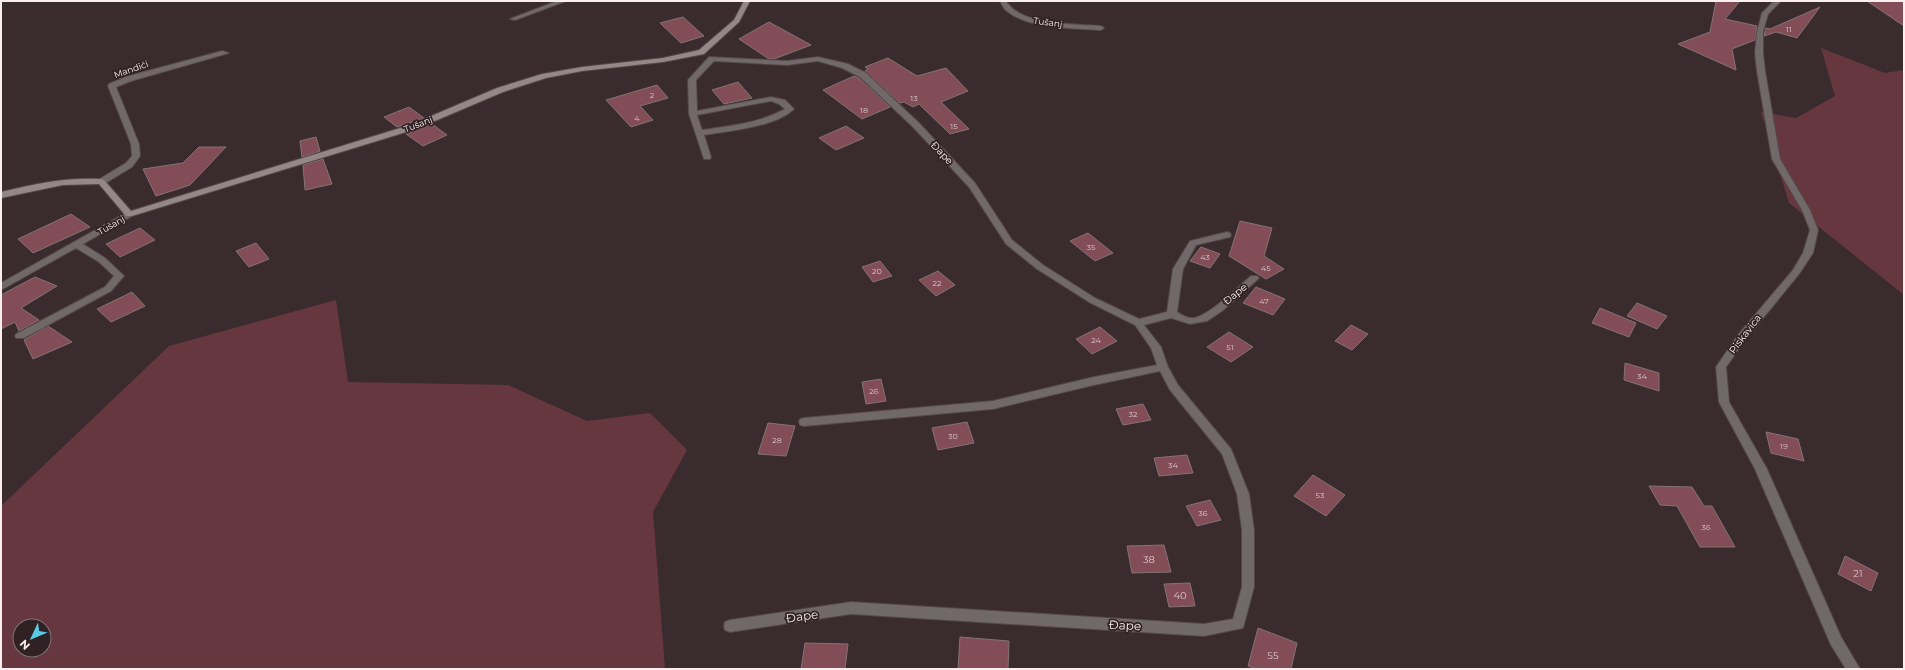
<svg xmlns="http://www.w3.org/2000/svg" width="1905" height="670" font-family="Montserrat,sans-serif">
  <rect width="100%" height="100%" fill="#3a2c2e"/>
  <path fill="#673740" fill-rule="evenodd" d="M1821,48L1885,73L1904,70V295L1789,203L1761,112L1796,118L1835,96Z
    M336,300L348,382L508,385L587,421L650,413L687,450L653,512L665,669H1V506L169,346ZM20,626H44V650H20Z"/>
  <path fill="#824d57" stroke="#847375" d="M1716,1H1740L1725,19L1757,26L1755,40L1732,49L1736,70L1678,44L1710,32Z
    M1867,1H1904V26Z
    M1820,7L1797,38L1776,32L1764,36L1766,28L1770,29Z
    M683,17L704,36L681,43L660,23Z
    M769,22L811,45L774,59H769L739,39Z
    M888,58L917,76L946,68L968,91L941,102L969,129L950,134L919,104L913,107L904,102L900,103L865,71L868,69L865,67Z
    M854,76L859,78L890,107L862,119L823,90Z
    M738,82L752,98L724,104L712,90Z
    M657,85L668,98L640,106L653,120L631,127L606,100Z
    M409,107L424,118L397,127L384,117Z
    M432,124L447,135L423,146L406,134Z
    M846,126L864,138L836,150L819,138Z
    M316,137L320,151L302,157L300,141Z
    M199,147H226L190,185L156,196L143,169L183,163Z
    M323,159L332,184L305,190L303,165Z
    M71,214L90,227L33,253L18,239Z
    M1240,221L1272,228L1264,256L1284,269L1266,279L1229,256Z
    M140,228L155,240L120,257L106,244Z
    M1088,233L1113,253L1095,261L1070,241Z
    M256,243L269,259L249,267L236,251Z
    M1201,247L1220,254L1210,268L1190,261Z
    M880,261L892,276L873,282L862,267Z
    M938,271L955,285L936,296L919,280Z
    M35,277L57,286L21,308L39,320L19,331L15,322L1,329V295Z
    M1256,287L1285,299L1273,315L1243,303Z
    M132,292L145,306L111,322L97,309Z
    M1637,303L1667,316L1657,329L1627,316Z
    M1600,308L1636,323L1629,337L1592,323Z
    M1351,325L1368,334L1352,350L1335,341Z
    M48,326L72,342L33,359L24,340Z
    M1100,327L1117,341L1092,354L1076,339Z
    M1229,332L1253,347L1231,362L1207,347Z
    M1625,363L1659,373V391L1624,380Z
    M881,379L886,401L866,404L862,382Z
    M1143,404L1151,420L1123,425L1116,409Z
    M967,422L974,443L938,450L932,428Z
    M768,423L795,426L786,456L758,454Z
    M1766,432L1798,439L1804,461L1771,453Z
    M1187,455L1193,473L1159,476L1154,458Z
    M1313,475L1345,495L1326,516L1294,496Z
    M1649,486L1692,487L1704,506H1712L1735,547H1700L1677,506L1660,505Z
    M1210,500L1221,520L1197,526L1186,506Z
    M1164,545L1171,572L1132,573L1127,546Z
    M1845,556L1878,573L1871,591L1838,574Z
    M1190,583L1195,606L1169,607L1164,584Z
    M1258,628L1297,643L1291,669H1256L1248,666Z
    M960,637L1009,641L1008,669H958Z
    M805,643L848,644L845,669H801Z"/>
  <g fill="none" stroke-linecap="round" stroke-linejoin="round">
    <defs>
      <path id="street" d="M557,1H566L515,20L510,19Z
        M1000,1H1006C1021,26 1075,24 1101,26L1104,28L1101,30C1074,28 1028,29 1007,11C1003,9 1002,4 1000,1Z
        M1774,1H1781L1768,14L1763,32V53L1765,71L1780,159L1810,210L1818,230L1813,253L1799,274L1746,339L1726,367L1729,402L1767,469L1841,637L1860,669H1846L1831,645L1755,469L1719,402L1716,367L1738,335L1793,270L1803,253L1810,230L1802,210L1772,159L1757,71L1755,53L1757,32L1762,13Z
        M222,51L229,53L131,81L116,87L139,144L140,156L132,167L104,184H98V180L126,163L132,156L131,144L108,86L109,84L125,77Z
        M709,57L787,61L818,57L848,64L866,73L919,123L975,183L1012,240L1043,265L1095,298L1139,319L1167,312L1173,269L1190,241L1227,232L1230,233L1231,235L1230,237L1196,245L1183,269L1177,312C1182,315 1187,318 1192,318C1207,318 1239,286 1251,276H1257L1259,278L1257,280L1222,311L1207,321L1190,324L1171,318L1144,325L1161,347L1168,367L1178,385L1231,449L1249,494L1254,530V587L1243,628L1204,636L851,614L730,632L725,630L724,626L725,622L730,620L851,602L1204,624L1233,619L1242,587V530L1237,494L1222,454L1170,390L1160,371L1094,385L993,409L804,426L800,425L799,422L800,419L804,418L993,401L1094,377L1157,365L1151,348L1135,325L1089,302L1037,269L1006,244L969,187L913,127L860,77L842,68L818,61L787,65L714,61L696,80L697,111L771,97L785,100L794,109C776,127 728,131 704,135L711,157L710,159H704L689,114L688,80ZM771,101L779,104L785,109C759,123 731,126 702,130L697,115Z
        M129,211L132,212L133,214L132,216L83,244L105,258L124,276L111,291L24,338H16L15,336L16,334L105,287L114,276L99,262L76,248L1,290V283Z"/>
      <path id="secondary" d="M744,1H750L739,22L704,54L663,62L582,71L546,78L503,92L416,129L132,216H126L99,184L63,185L1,198V192C34,184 66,177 101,179L104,180L131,211L410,125L497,88L542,74L582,67L663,58L699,50L734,20Z"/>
    </defs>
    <use href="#street" stroke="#554749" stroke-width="2"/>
    <use href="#secondary" stroke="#554749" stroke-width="2"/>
    <use href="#street" fill="#706869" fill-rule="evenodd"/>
    <use href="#secondary" fill="#938788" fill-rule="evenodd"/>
  </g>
  <g text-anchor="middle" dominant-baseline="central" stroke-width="3.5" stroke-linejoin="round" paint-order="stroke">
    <g font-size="8" fill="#dbc6ca">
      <text x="1789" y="29">11</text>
      <text x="652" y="95">2</text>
      <text x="914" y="98">13</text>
      <text x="864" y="110">18</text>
      <text x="637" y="118">4</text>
      <text x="954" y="126">15</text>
      <text x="1091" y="247">35</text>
      <text x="1205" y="257">43</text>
      <text x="1266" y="268">45</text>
      <text x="877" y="271">20</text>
      <text x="937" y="283">22</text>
      <text x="1264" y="301">47</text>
      <text x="1096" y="340">24</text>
      <text x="1230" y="347">51</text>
      <text x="1642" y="376">34</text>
      <text x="874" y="391">26</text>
      <text x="1133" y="414">32</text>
      <text x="953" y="436">30</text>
      <text x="777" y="440">28</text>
      <text x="1784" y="446">19</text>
      <text x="1173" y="465">34</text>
      <text x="1320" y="495">53</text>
      <text x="1203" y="513">36</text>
      <text x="1706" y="527">36</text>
    </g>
    <g font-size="9" fill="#f9eff0" stroke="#302224">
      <text transform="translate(1048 22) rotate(8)">Tušanj</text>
      <text transform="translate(131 69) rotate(-19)">Mandići</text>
      <text transform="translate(418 124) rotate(-21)">Tušanj</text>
      <text transform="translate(111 225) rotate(-30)">Tušanj</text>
    </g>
    <g font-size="10" fill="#f9eff0" stroke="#302224">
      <text transform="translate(942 153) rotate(47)">Đape</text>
      <text transform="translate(1235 294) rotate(-39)">Đape</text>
      <text transform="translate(1745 334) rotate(-53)">Piskavica</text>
    </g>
    <g font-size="10" fill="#dbc6ca">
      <text x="1149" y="559">38</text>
      <text x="1858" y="573">21</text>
      <text x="1180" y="595">40</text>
      <text x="1273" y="655">55</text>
    </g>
    <g font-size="12" fill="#f9eff0" stroke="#302224">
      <text transform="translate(802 616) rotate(-8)">Đape</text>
      <text transform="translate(1125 625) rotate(3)">Đape</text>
    </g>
  </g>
  <rect width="1905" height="670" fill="none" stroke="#f9eff0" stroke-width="4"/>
  <g transform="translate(32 638) rotate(226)"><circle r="19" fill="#302224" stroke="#807476"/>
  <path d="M0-3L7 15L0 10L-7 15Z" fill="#59c8e5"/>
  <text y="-6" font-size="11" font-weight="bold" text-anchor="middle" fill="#f9eff0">N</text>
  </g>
</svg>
